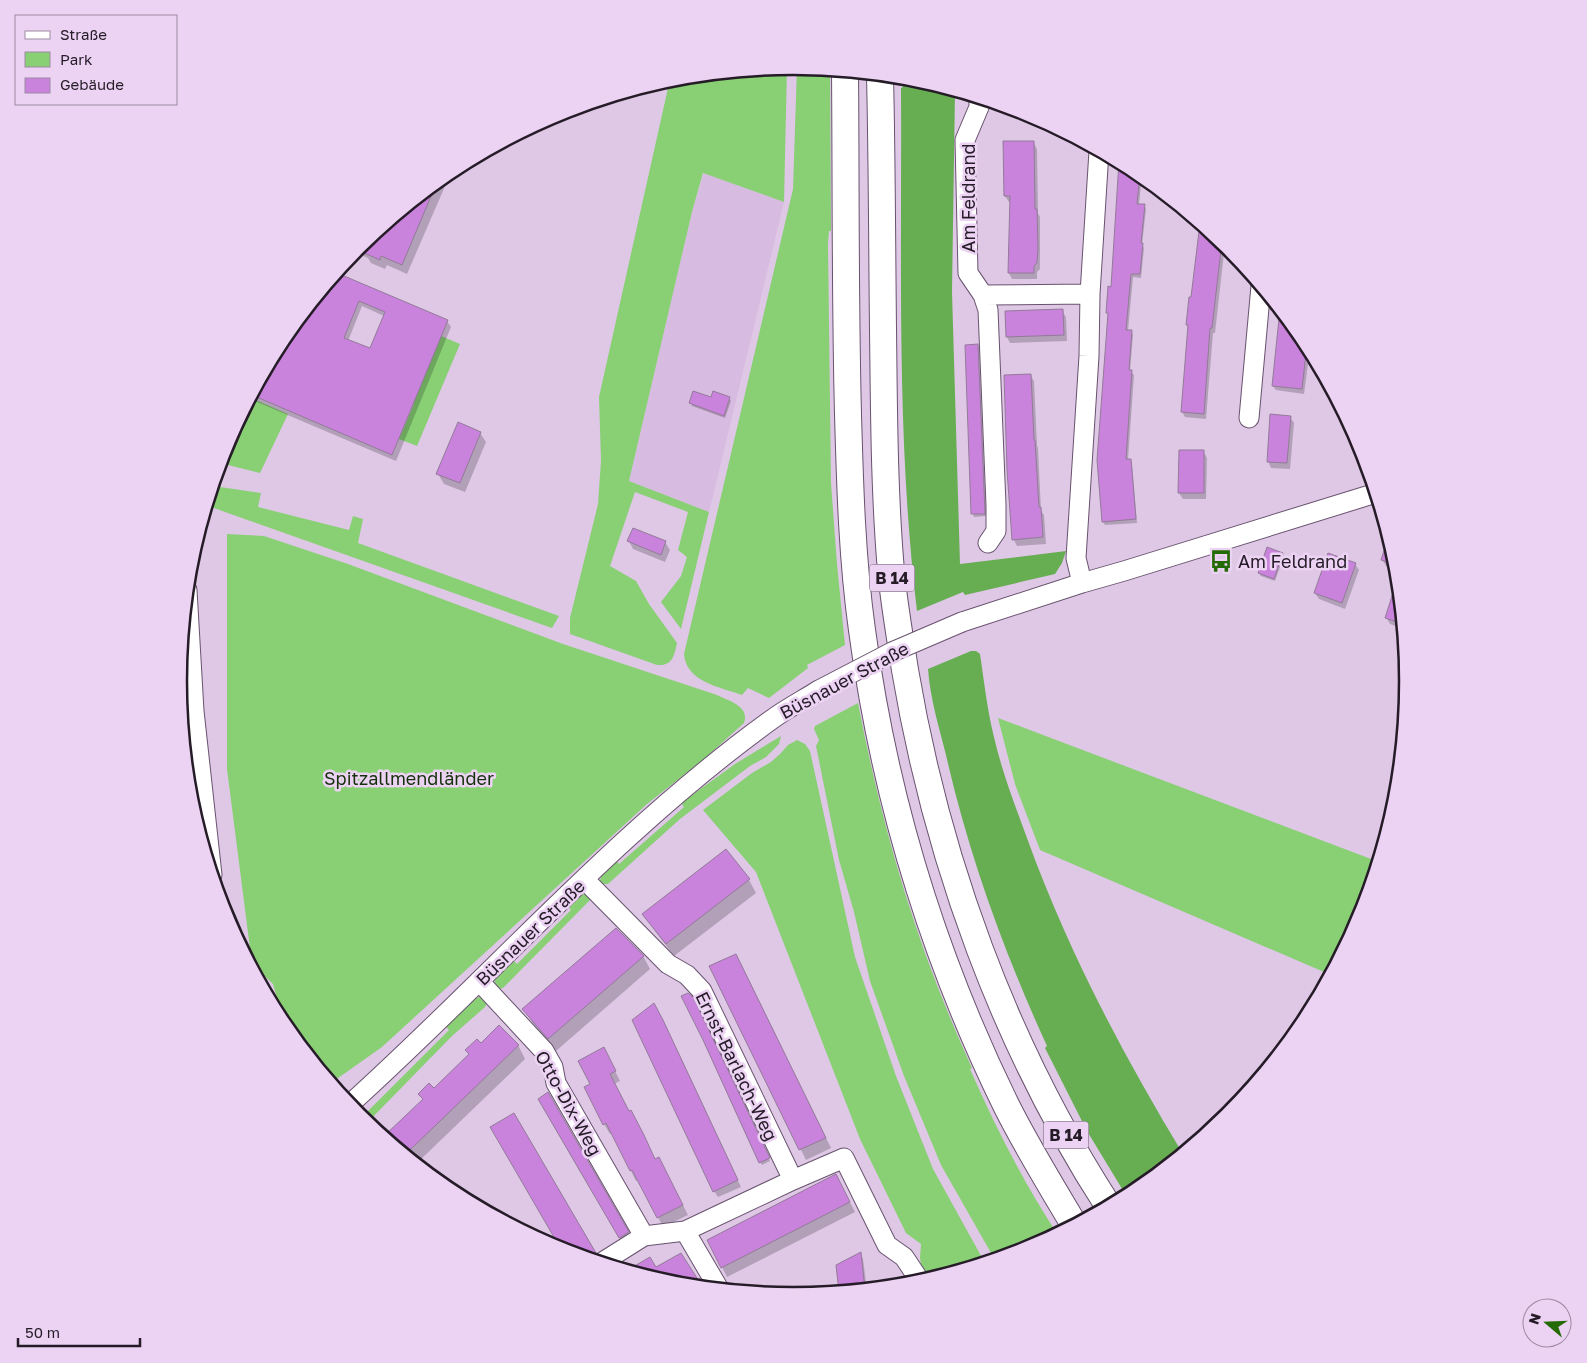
<svg xmlns="http://www.w3.org/2000/svg" width="1587" height="1363" font-family="'Golos Text',sans-serif">
  <rect width="100%" height="100%" fill="#dfc7e6"/>
  <path fill="#d8bbe0" d="M704,173L784,202L709,512L629,481L692,212Z"/>
  <path fill="#89d075" d="M787,67L784,202L703,173L692,212L629,481L709,512L681,629L661,602L681,576L687,557L678,550L688,512L635,492L610,566L636,581L649,604L677,643C674,656 673,666 657,665L570,634V618L598,504L601,461L599,397L670,79Z
    M797,67L830,70L831,231H829L828,243L831,483L837,564L845,645L807,665L808,668L769,698L748,688L742,695C720,687 686,682 684,654L793,189Z
    M441,336L460,344L417,446L399,439L414,404L326,366L419,387Z
    M251,398L288,414L260,473L220,463L225,446Z
    M213,486L261,493L258,507L349,530L353,516L363,519L358,543L559,616L552,628L211,507Z
    M227,534L264,536L348,564L563,644L717,695C729,701 750,706 744,723L704,759L647,804L382,1047L331,1083L282,1023L272,1004L277,998L273,984L252,964L227,769Z
    M858,703C883,832 917,948 972,1068L970,1069C995,1126 1023,1182 1058,1235L1029,1250L995,1260L941,1165L904,1076L870,981L854,912L839,860L816,746L819,740L814,729L815,726Z
    M998,718L1379,862L1362,917L1331,975L1040,850L1015,784Z
    M781,736L779,744L766,757L750,766L680,819L608,884H601L600,881L602,872L616,860L619,864L684,807L681,803L735,764Z
    M797,740L805,744L810,751L855,957L896,1076L933,1169L985,1263L924,1282L920,1258L921,1244L906,1233L860,1139L756,872L703,810L752,773L771,762L780,754L788,745Z
    M585,893L594,896L503,988L499,989L494,983L497,976L513,960L517,964L571,910L568,906Z
    M480,997L483,998L487,1003L485,1007L452,1036L367,1123L357,1114L361,1118L449,1030L445,1026L472,1000Z"/>
  <path fill="#67ae52" d="M903,77L914,78L955,91L952,292L960,564L1066,551L1062,563L1055,574L965,595L963,592L917,611C896,437 902,262 901,88L903,87Z
    M971,651H976L980,654C984,681 987,707 993,733C1001,769 1014,803 1027,838C1067,949 1122,1053 1183,1154L1135,1193L1127,1197L1087,1131L1045,1048L1047,1046C1004,952 969,856 946,755C939,727 930,698 928,669Z"/>
  <path fill="#0003" fill-rule="evenodd" d="M1012,108L1023,111H1014Z
    M1033,142L1037,149L1038,213L1040,217V269L1037,272V279H1012L1009,273L1011,202H1009L1005,196Z
    M1124,164L1142,175L1139,205L1144,206L1146,209L1142,245L1144,248L1141,278L1133,277L1128,331H1131L1133,335L1130,371L1134,375L1128,460H1130L1132,464L1137,523L1105,525L1103,522L1109,315L1108,312L1112,288Z
    M452,170L407,274L387,265L385,269L371,263L368,258L354,252L359,246Z
    M1201,224L1225,244L1215,333H1213L1206,419L1185,417L1182,412L1189,329L1187,325Z
    M336,274L447,321L451,327L396,461L250,399L282,339ZM362,306L384,316L370,350L348,341Z
    M1281,310L1304,338L1301,359L1305,360L1308,364L1304,394L1276,390L1273,386Z
    M1062,311L1066,317L1067,341L1010,343L1007,337Z
    M977,345L979,348L986,516L974,517L973,514Z
    M1030,375L1034,381L1037,445L1038,448L1041,511L1044,515L1046,544L1017,546L1014,540Z
    M729,398L731,401L725,418L692,406L691,403Z
    M1290,417L1294,423L1290,469L1271,468L1268,461Z
    M1350,423L1359,440H1353L1350,434Z
    M480,433L486,442L465,492L444,484L438,474Z
    M1203,451L1207,458L1206,499H1183L1179,493Z
    M1390,537L1397,562L1398,570L1386,566L1382,559Z
    M629,541L665,542L670,550L665,562L633,549Z
    M1282,554L1284,556L1275,581L1261,576L1259,573Z
    M1355,564L1359,570L1345,609L1319,599L1315,593Z
    M1397,585L1399,586L1404,629L1390,624L1386,617Z
    M749,880L756,893L674,956L652,927L644,914Z
    M643,956L650,969L556,1051L532,1022L524,1009Z
    M741,965L831,1148L806,1160L711,966Z
    M694,1002L770,1161L762,1165L760,1162Z
    M666,1028L741,1187L718,1197L714,1191Z
    M481,1045H518L525,1059L416,1164L384,1138L423,1100L420,1094L434,1090L470,1055L467,1050Z
    M609,1059L620,1081L614,1084L629,1113L636,1122L655,1160L664,1168L688,1215L663,1227L639,1180L636,1181L612,1133L610,1134L604,1124L591,1085Z
    M548,1094L629,1235L621,1240L540,1099Z
    M514,1114L599,1259L596,1261L564,1252L491,1127Z
    M841,1185L855,1212L727,1277L722,1267Z
    M860,1253L863,1259L867,1290L840,1292L837,1266Z
    M681,1254L701,1288L673,1285L656,1269Z
    M905,1280L908,1286H898V1281Z"/>
  <path fill="#ca83dc" stroke="#927b98" fill-rule="evenodd" d="M1003,141H1034L1035,209H1037L1038,249L1037,263L1034,266V273H1008L1010,196H1004Z
    M1119,161L1140,174L1137,204H1145L1141,243H1143L1140,274H1131L1126,330H1132L1129,370H1132L1126,459H1131L1136,519L1102,522L1097,460L1108,313H1106L1108,286L1111,287Z
    M437,182L402,265L381,256L380,260L364,253L371,236Z
    M1200,223L1222,241L1212,328H1210L1204,414L1181,412L1188,325H1186L1189,297H1191Z
    M337,273L448,320L392,455L252,395L282,339ZM359,301L385,312L370,348L344,338Z
    M1063,309L1064,335L1006,337L1005,311Z
    M1280,309L1307,344L1302,389L1272,386Z
    M978,344L985,514H971L965,345Z
    M1031,374L1034,440H1035L1039,507H1041L1043,537L1012,540L1007,470L1004,375Z
    M693,391L711,397L713,391L730,397L724,416L689,403Z
    M1270,414L1291,416L1287,463L1267,462Z
    M458,422L481,432L460,483L436,474Z
    M1179,450H1204V493H1178Z
    M633,528L666,541L661,555L627,541Z
    M1389,535L1397,562V565L1381,560Z
    M1267,547L1283,553L1274,579L1258,573Z
    M1328,553L1356,563L1342,603L1314,593Z
    M1398,577L1403,624L1385,618Z
    M726,849L750,879L666,944L642,914Z
    M616,928L644,956L548,1039L522,1009Z
    M736,954L826,1138L799,1150L709,966Z
    M688,993L693,997L770,1158L759,1163L703,1040L681,996Z
    M654,1003L663,1020L738,1180L713,1192L632,1020Z
    M499,1025L519,1045L412,1148L405,1155L383,1137L423,1099L418,1094L429,1083L434,1088L469,1054L465,1050L477,1039L481,1043Z
    M604,1047L616,1071L610,1074L629,1111L631,1110L644,1135L655,1159L659,1157L683,1205L657,1218L632,1170L630,1171L606,1123L603,1125L584,1087L590,1084L578,1061Z
    M548,1092L629,1232L619,1238L538,1099Z
    M514,1113L596,1253L588,1259L562,1251L490,1127Z
    M836,1174L850,1202L721,1268L707,1240Z
    M861,1252L865,1290L839,1292L836,1265Z
    M681,1253L697,1278L684,1286L673,1285L626,1271L650,1257L656,1267Z"/>
  <g fill="none" stroke-linecap="round" stroke-linejoin="round">
    <defs>
      <path id="minor" d="M979,98V107L965,140L968,273L983,295L988,310L996,505V531L988,543
        M983,295L1090,294
        M1249,418L1261,286
        M1082,583L1076,558L1089,356L1090,294L1099,151
        M187,590L194,711L212,875
        M962,622L1082,583L1124,571L1376,493
        M584,879L668,964L687,975L702,991L793,1180
        M479,981L544,1051L553,1067L556,1083L644,1236
        M349,1105C490,978 616,832 771,720C786,709 803,700 819,690
        M685,1231L719,1289
        M601,1263L644,1236L685,1231L793,1180L844,1158L887,1245L904,1257L918,1278L919,1283"/>
      <path id="highway" d="M845,71C846,186 845,300 848,414C850,486 852,559 862,630C884,795 933,956 1006,1105C1027,1147 1051,1186 1075,1226
        M880,75C882,159 882,244 883,329C884,409 884,490 891,571C894,604 900,637 905,670C937,859 1004,1045 1109,1207"/>
    </defs>
    <use href="#minor" stroke="#68536e" stroke-width="21"/>
    <use href="#highway" stroke="#68536e" stroke-width="28"/>
    <use href="#minor" stroke="#fff" stroke-width="19"/>
    <use href="#highway" stroke="#fff" stroke-width="26"/>
    <defs>
      <path id="minor-bridge" d="M819,690L892,652L962,622"/>
    </defs>
    <use href="#minor-bridge" stroke="#68536e" stroke-width="21" stroke-linecap="butt"/>
    <use href="#minor-bridge" stroke="#fff" stroke-width="19"/>
  </g>
  <defs>
    <symbol id="bus-bare" viewBox="-9 -9 18 18"><path d="M-5-6H5V4H4V6H2V4H-2V6H-4V4H-5ZM-3.5-4V0h7V-4ZM-3.5 1.2v1.5H-2V1.2ZM2 1.2v1.5H3.5V1.2Z" fill="#256b05" stroke="#ecd3f3" stroke-width="2.5" paint-order="stroke"/></symbol>
  </defs>
  <g fill-rule="evenodd">
    <use href="#bus-bare" x="1205" y="545" width="32" height="32"/>
  </g>
  <g text-anchor="middle" dominant-baseline="central" stroke-width="5" stroke-linejoin="round" paint-order="stroke">
    <g fill="#ecd3f3" stroke="#615365" stroke-width="1">
      <rect x="869.5" y="564.5" width="45" height="27" rx="4"/>
      <rect x="1043.5" y="1121.5" width="45" height="27" rx="4"/>
    </g>
    <g font-size="16" font-weight="bold" fill="#251c28">
      <text x="892" y="578">B 14</text>
      <text x="1066" y="1135">B 14</text>
    </g>
    <g font-size="18" fill="#251c28" stroke="#ecd3f3">
      <text transform="translate(968 198) rotate(-90)">Am Feldrand</text>
      <text transform="translate(844 680) rotate(-28)">Büsnauer Straße</text>
      <text transform="translate(530 932) rotate(-44)">Büsnauer Straße</text>
      <text transform="translate(737 1066) rotate(64)">Ernst-Barlach-Weg</text>
      <text transform="translate(569 1103) rotate(61)">Otto-Dix-Weg</text>
    </g>
    <g font-size="18" fill="#251c28" stroke="#ecd3f3" text-anchor="start">
      <text x="1238" y="561">Am Feldrand</text>
    </g>
    <g font-size="18" fill="#15310c" stroke="#ecd3f3">
      <text x="409" y="778">Spitzallmendländer</text>
    </g>
  </g>
  <path d="M0 0H1587V1363H0ZM187 681a606 606 0 1 1 1212 0a606 606 0 1 1-1212 0Z" fill="#ecd3f3" fill-rule="evenodd"/>
  <path fill="none" stroke="#251c28" stroke-width="2.5" d="M187 681a606 606 0 1 1 1212 0a606 606 0 1 1-1212 0Z"/>
  <rect x="15" y="15" width="162" height="90" fill="#ecd3f3" stroke="#9c8aa2"/>
  <rect x="25" y="31" width="25" height="8" fill="#ffffff" stroke="#9c8aa2"/>
  <text x="60" y="40" font-size="15" fill="#251c28">Straße</text>
  <rect x="25" y="52" width="25" height="15" fill="#89d075" stroke="#9c8aa2"/>
  <text x="60" y="65" font-size="15" fill="#251c28">Park</text>
  <rect x="25" y="78" width="25" height="15" fill="#ca83dc" stroke="#9c8aa2"/>
  <text x="60" y="90" font-size="15" fill="#251c28">Gebäude</text>
  <g transform="translate(1547 1323) rotate(289)"><circle r="24" fill="#ecd3f3" stroke="#9c8aa2"/>
  <path d="M0-4L9 19L0 12L-9 19Z" fill="#256b05"/>
  <text y="-8" font-size="14" font-weight="bold" text-anchor="middle" fill="#251c28">N</text>
  </g>
  <path d="M18 1338v8h122v-8" fill="none" stroke="#251c28" stroke-width="2.5"/>
  <text x="25" y="1338" font-size="15" fill="#251c28" stroke="#ecd3f3" stroke-width="4" paint-order="stroke">50 m</text>
</svg>
